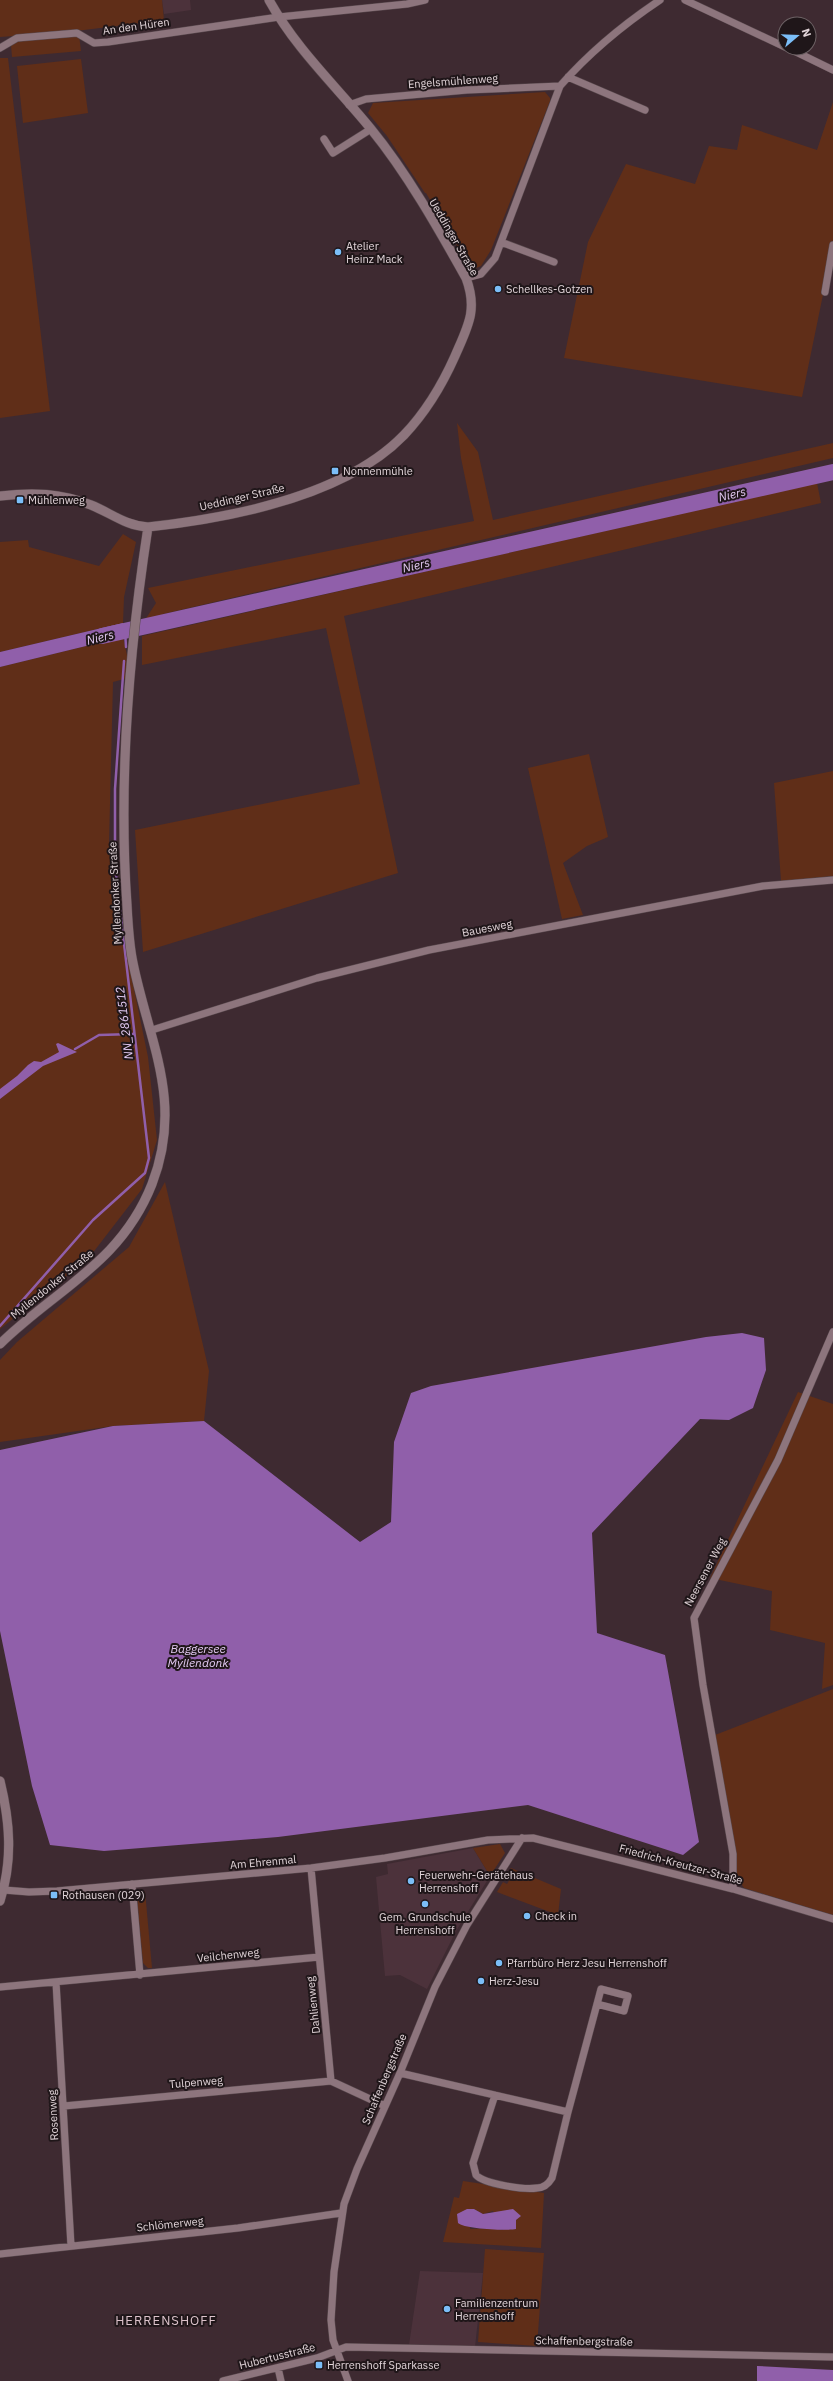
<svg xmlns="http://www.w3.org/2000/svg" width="833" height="2381" font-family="'IBM Plex Sans',sans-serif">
  <rect width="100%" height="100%" fill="#3e2a31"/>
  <path fill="#4c323b" d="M162,0H190L191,10L164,14Z
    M473,1848L490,1876L456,1931L427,1989L400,1975L385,1976L376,1877L388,1874L387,1864Z
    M420,2271L483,2273L475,2347L409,2345Z"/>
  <path fill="#602e18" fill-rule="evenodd" d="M0,0H162L164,20L68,32L0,37Z
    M79,35L81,51L12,57L11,45L22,39Z
    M0,58H8L50,411L0,418Z
    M81,59L88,113L23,123L17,66Z
    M545,92L550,98V101L491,250L481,266L474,269L469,266L426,193H425L387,136L368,113L373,103Z
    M833,102V246L802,397L564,358L588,242L626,164L695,184L709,146L737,150L742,125L817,150Z
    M457,423L478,452L493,520L833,443V458L163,614L155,621L145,620L156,603L148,588L474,521L461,458Z
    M817,483L821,503L344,616L398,873L143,952L135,830L360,784L326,628L142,665V636Z
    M123,534L136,542L124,597L123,623L0,652V542L28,540L29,547L99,566Z
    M123,637L128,660V678L113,682L109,844L129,965L148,1057L157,1140L142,1189L88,1259L0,1329V667Z
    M589,754L608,837L587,846L563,863L583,915L562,919L528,768Z
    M833,771V876L781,881L774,783Z
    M165,1182L209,1371L204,1421L113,1426L0,1442V1360L17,1342L129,1247Z
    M798,1392L833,1404V1685L822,1689L825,1643L770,1630L772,1591L710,1578Z
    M833,1689V1915L744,1888L738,1879L715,1735Z
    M500,1844L505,1853L490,1876L473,1848Z
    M511,1868L561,1889L558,1915L497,1892L503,1882L507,1884L513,1874L509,1872Z
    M145,1891L152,1968H148L143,1963L137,1897L138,1893Z
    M463,2181L544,2193L541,2248L443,2242L454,2197L459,2198ZM474,2209L483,2214L493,2211L503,2230L496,2228L470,2229Z
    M485,2249L544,2253L537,2346L478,2342Z"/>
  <path fill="#905faa" d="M123,623V637L0,667V652Z
    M58,1043L77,1052L43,1066L0,1099V1089L17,1076L28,1065L34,1061L41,1062L59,1052L56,1044Z
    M742,1333L764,1338L766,1370L753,1408L729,1420L700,1419L592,1533L597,1633L665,1655L699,1842L683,1855L528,1805L278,1837L104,1851L50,1845L32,1786L0,1631V1450L113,1426L204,1421L360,1542L391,1522L394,1442L411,1393L431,1386L706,1337Z
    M467,2209H474L483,2214L513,2209L521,2216L516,2220V2229C507,2231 464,2229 458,2223L457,2214Z
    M757,2366L833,2370V2381H757Z"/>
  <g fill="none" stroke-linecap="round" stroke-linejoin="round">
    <path stroke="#905faa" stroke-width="2.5" d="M125,630L126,647
      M75,1049L99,1035L133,1034
      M0,1326L93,1220L145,1173L149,1158L115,866V789L124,661"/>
    <path stroke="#905faa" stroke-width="16" d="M102,636L833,472"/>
    <defs>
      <path id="minor" d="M685,0L785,47
        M0,48L17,38L77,33L94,43L108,42L279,17L407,4L425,0
        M788,48L833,70
        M568,77L645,110
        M349,105L366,99L467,90L560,86
        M324,139L333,153L371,129
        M501,242L554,262
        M466,278L481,274L495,258L560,86C589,53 624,24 660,0
        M825,292L833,245
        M152,1030L317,978L429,950L763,886L833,880
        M311,1868L331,2081L385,2106
        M132,1884L140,1975
        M733,1889V1854L703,1685L694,1618L778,1460L833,1332
        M4,1890L29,1892L57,1891L311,1868L385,1858L488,1840L533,1838L733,1889L833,1919
        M56,1982L71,2246
        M0,1987L319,1957
        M400,2073L568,2112L552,2178C549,2183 544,2188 537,2188C524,2190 484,2184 476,2175L473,2163L495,2095
        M64,2106L331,2081
        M568,2112L597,2004L624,2011L628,1996L601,1989L597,2004
        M0,2254L238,2228L341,2213
        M278,2368L281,2381
        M223,2381L317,2358L346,2347L833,2357
        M348,2381L333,2340L331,2320L334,2272L344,2204L357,2169L400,2073L435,1987L467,1925L522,1838"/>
      <path id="tertiary" d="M0,496C33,492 60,493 91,505C111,513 126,526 148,527C230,518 345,496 404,435C425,413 443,383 455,356C468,326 478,310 466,278C438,228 407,173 371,129C336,86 296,49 269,0
        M0,1344C56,1289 121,1263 152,1184C184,1101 149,1042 133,963C129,944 128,924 127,905C118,779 129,651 148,527
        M0,1781C10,1822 13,1860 0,1901"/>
    </defs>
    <use href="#minor" stroke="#59494e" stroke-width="8"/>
    <use href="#tertiary" stroke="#59494e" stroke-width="10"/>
    <use href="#minor" stroke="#8d757d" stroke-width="7"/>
    <use href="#tertiary" stroke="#8d757d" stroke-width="9"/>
  </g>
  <g fill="#7bbef8" stroke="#1f1619" stroke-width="1.5">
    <circle cx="338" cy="252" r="4"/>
    <circle cx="498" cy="289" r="4"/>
    <rect x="331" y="467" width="8" height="8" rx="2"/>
    <rect x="16" y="496" width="8" height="8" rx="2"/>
    <circle cx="411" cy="1881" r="4"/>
    <rect x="50" y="1891" width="8" height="8" rx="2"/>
    <circle cx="425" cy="1904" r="4"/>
    <circle cx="527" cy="1916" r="4"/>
    <circle cx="499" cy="1963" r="4"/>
    <circle cx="481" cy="1981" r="4"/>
    <circle cx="447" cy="2309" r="4"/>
    <rect x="315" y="2361" width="8" height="8" rx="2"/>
  </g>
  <g text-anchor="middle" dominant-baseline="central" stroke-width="4" stroke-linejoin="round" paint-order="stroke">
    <g font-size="11" fill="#e1d4d8" stroke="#1f1619">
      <text transform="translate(136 26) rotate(-8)">An den Hüren</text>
      <text transform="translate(453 81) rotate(-4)">Engelsmühlenweg</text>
      <text transform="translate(454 237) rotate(60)">Ueddinger Straße</text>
      <text transform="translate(242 497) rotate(-13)">Ueddinger Straße</text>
      <text transform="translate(115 893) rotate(-93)">Myllendonker Straße</text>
      <text transform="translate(487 928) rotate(-11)">Bauesweg</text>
      <text transform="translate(52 1284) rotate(-39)">Myllendonker Straße</text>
      <text transform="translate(705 1572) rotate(-62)">Neersener Weg</text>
      <text transform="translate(263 1862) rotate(-5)">Am Ehrenmal</text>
      <text transform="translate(681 1864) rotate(15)">Friedrich-Kreutzer-Straße</text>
      <text transform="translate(228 1955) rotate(-6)">Veilchenweg</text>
      <text transform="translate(313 2005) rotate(-96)">Dahlienweg</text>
      <text transform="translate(384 2079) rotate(-67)">Schaffenbergstraße</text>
      <text transform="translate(196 2082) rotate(-5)">Tulpenweg</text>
      <text transform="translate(53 2115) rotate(-93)">Rosenweg</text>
      <text transform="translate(170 2224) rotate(-6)">Schlömerweg</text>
      <text transform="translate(584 2341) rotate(1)">Schaffenbergstraße</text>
      <text transform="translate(277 2356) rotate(-14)">Hubertusstraße</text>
    </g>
    <g font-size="11" fill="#e1d4d8" stroke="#1f1619" text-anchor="start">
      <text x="346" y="246">Atelier<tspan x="346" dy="13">Heinz Mack</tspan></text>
      <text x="506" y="289">Schellkes-Gotzen</text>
      <text x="343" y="471">Nonnenmühle</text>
      <text x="28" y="500">Mühlenweg</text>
      <text x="419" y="1875">Feuerwehr-Gerätehaus<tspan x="419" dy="13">Herrenshoff</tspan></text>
      <text x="62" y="1895">Rothausen (029)</text>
      <text x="535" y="1916">Check in</text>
      <text x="425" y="1917" text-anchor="middle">Gem. Grundschule<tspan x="425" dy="13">Herrenshoff</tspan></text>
      <text x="507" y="1963">Pfarrbüro Herz Jesu Herrenshoff</text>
      <text x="489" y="1981">Herz-Jesu</text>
      <text x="455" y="2303">Familienzentrum<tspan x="455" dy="13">Herrenshoff</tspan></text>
      <text x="327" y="2365">Herrenshoff Sparkasse</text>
    </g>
    <g font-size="12" font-style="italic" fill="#e2c9f1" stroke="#1f1619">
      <text transform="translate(732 494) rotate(-13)">Niers</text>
      <text transform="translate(416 565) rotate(-13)">Niers</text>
      <text transform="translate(100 637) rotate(-14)">Niers</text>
      <text transform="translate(124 1023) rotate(-97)">NN_2861512</text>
      <text x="198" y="1648">Baggersee<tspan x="198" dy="14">Myllendonk</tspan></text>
    </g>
    <g font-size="13" letter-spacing="1" fill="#dcc2ca" stroke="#1f1619">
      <text x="166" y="2320">HERRENSHOFF</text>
    </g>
  </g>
  <g transform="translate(797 36) rotate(71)"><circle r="19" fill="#1f1619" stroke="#6d6265"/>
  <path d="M0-3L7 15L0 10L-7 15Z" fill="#7bbef8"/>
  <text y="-6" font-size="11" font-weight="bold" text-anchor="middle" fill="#e1d4d8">N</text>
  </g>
</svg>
